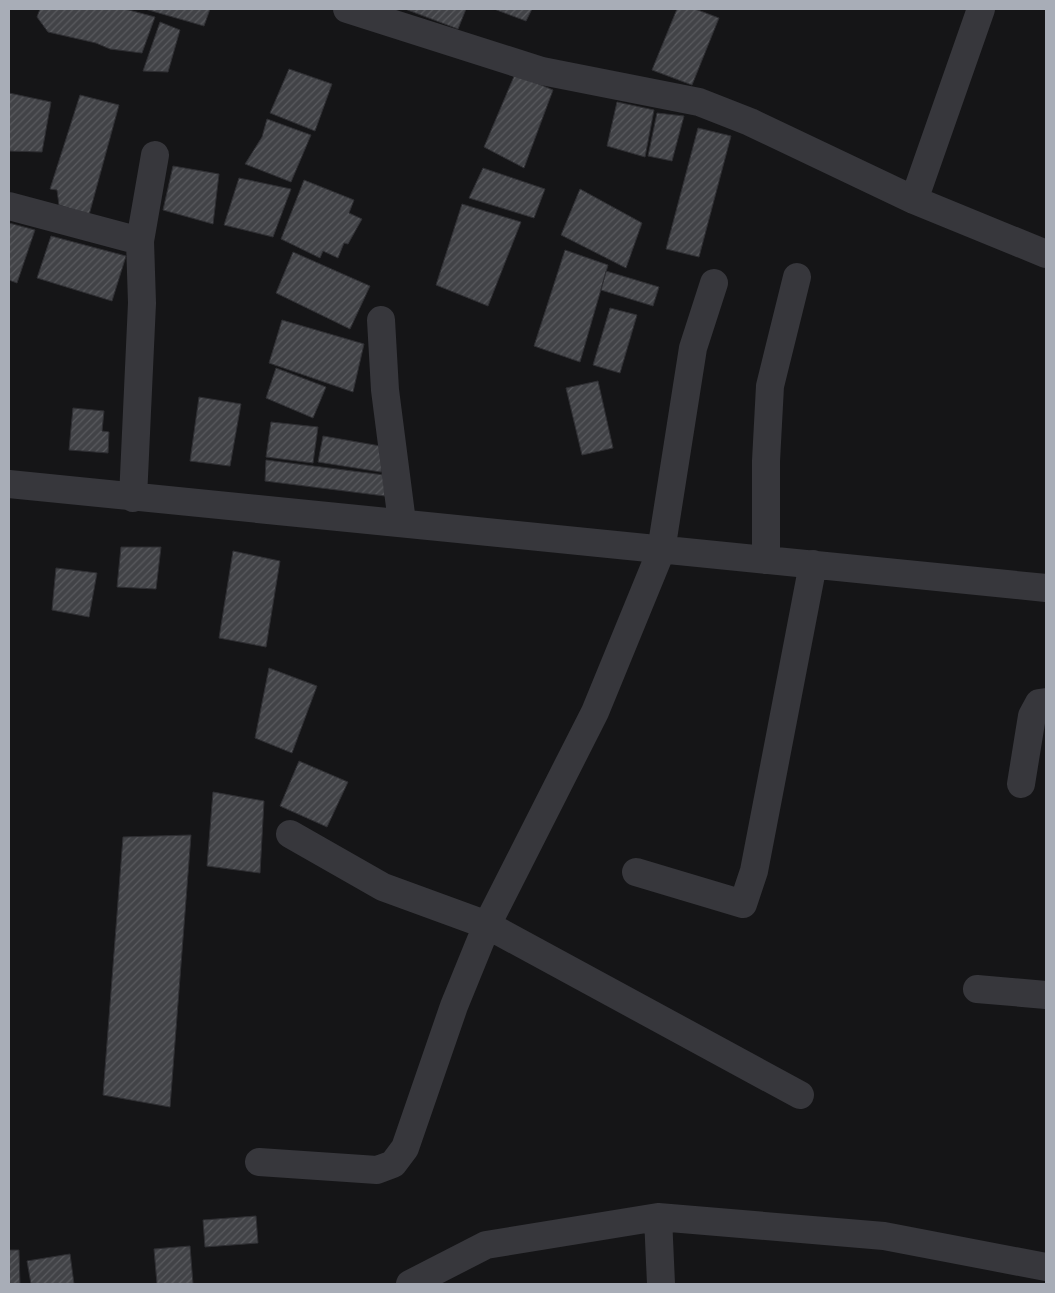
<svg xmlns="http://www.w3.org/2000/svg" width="1055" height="1293" font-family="'Alegreya Sans',sans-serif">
  <defs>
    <pattern id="building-hatch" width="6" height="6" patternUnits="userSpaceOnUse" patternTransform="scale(1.25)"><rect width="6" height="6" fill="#424347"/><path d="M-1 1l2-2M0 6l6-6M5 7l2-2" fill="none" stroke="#5a5b5f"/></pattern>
  </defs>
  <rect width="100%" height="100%" fill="#151517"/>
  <path fill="url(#building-hatch)" stroke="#2f2f33" d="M40,9H125L155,17L142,53L110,49L96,43L48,32L37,17Z
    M145,9H210L204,26Z
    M405,9H466L458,29Z
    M494,9H532L526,21Z
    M677,9H695L719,18L692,85L652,70Z
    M160,22L180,30L168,72L143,71Z
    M289,69L332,84L315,131L270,113Z
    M515,74L553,90L524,168L484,147Z
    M9,93L51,102L42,152L9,151Z
    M80,95L119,105L89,215L59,205L57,190L50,189Z
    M617,102L654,110L645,157L607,146Z
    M657,113L684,116L672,161L648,156Z
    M267,119L311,135L291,182L245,164L262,137Z
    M698,128L731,136L699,257L666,249Z
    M173,166L219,174L213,224L163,210Z
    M483,168L545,189L534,218L469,198Z
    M239,178L291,189L273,237L224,225Z
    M304,180L354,200L349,213L362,219L348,244L344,243L338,258L323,251L320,258L281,239Z
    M580,189L642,223L626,268L561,235Z
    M462,204L521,222L488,306L436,285Z
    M9,223L35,230L17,283L9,280Z
    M51,236L126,256L112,301L37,278Z
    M565,250L608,265L580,362L534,346Z
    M293,252L370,286L350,329L276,293Z
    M606,271L659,287L653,306L601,290Z
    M610,308L637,315L620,373L593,365Z
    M282,320L364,344L353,392L269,363Z
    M276,368L326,387L313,418L266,398Z
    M598,381L613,448L582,455L566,388Z
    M199,397L241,404L230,466L190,461Z
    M73,408L104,411L102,431L109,432L108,453L69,450Z
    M271,422L318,427L313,463L266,457Z
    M323,436L386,447L381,472L318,462Z
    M266,460L384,475L385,496L265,481Z
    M121,547H161L156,589L117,587Z
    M233,551L280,561L266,647L219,638Z
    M56,568L97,573L89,617L52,610Z
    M269,668L317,686L292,753L255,738Z
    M299,761L348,782L327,827L280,806Z
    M213,792L264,801L260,873L207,866Z
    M191,835L170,1107L103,1095L123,837Z
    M256,1216L258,1243L205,1247L203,1220Z
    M190,1246L193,1284H157L154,1249Z
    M9,1250H19L20,1284H9Z
    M70,1254L74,1284H31L27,1261Z"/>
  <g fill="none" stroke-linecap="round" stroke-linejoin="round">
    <path stroke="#37373c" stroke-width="28" d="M347,9L542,71L699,102L750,122L914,200L1046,254
      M914,200L981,9
      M9,206L140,241
      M381,320L385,390L402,522
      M9,484L1046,588
      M133,498L142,303L140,241L155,155
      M766,560V461L770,386L797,277
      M1021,784L1032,716L1039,703L1046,702
      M290,834L383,887L487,925L800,1095
      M636,872L743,904L754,871L813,564
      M977,989L1046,995
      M259,1162L377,1170L393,1164L405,1148L454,1006L487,925L595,712L661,551L693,348L714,283
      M658,1217L661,1284
      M410,1284L486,1245L658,1217L884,1236L1046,1267"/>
  </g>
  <rect width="1055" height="1293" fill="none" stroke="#a8adb7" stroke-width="20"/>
</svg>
